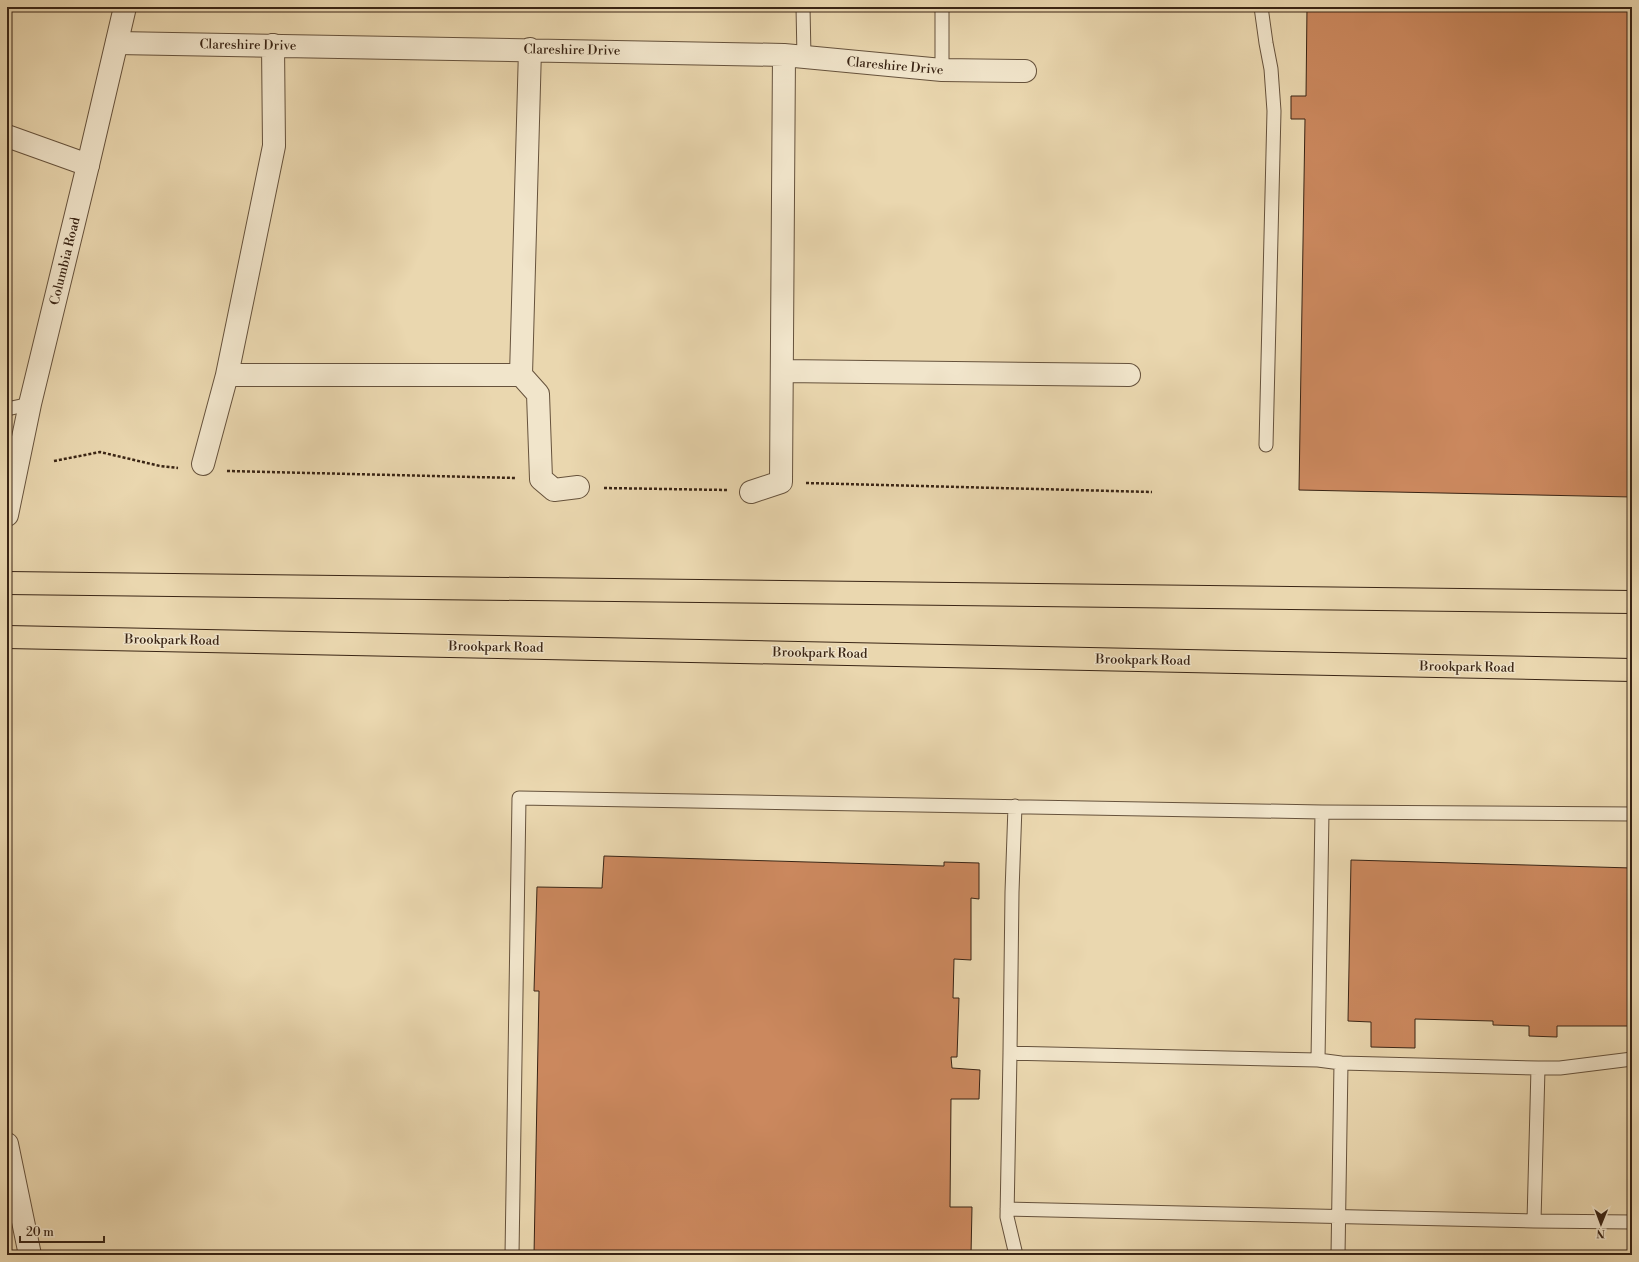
<svg xmlns="http://www.w3.org/2000/svg" width="1639" height="1262" font-family="'Libre Bodoni',serif">
  <rect width="100%" height="100%" fill="#ead7af"/>
  <filter id="stains"><feTurbulence type="fractalNoise" baseFrequency=".005" numOctaves="4"/><feColorMatrix values="0 0 0 0 .2 0 0 0 0 .09 0 0 0 0 .02 0 0 0 .5 -.17"/></filter>
  <radialGradient id="worn" r=".72"><stop offset=".6" stop-color="#630" stop-opacity="0"/><stop offset="1" stop-color="#630" stop-opacity=".3"/></radialGradient>
  <path fill="#cb885e" stroke="#3a2515" d="M1307,7H1632V497L1299,490L1305,119H1291V96H1306Z
    M604,856L944,866V862L979,863V899L971,898V960L954,959L953,998H959L957,1057H951L952,1068L980,1070L979,1099H951L950,1207H972L971,1255H534L539,991H534L537,887L602,888Z
    M1351,860L1632,868V1026H1557V1037L1529,1036V1026L1493,1025V1021L1415,1019V1048L1371,1047V1022L1348,1021Z"/>
  <g fill="none" stroke-linecap="round" stroke-linejoin="round">
    <defs>
      <path id="service" d="M803,7L804,57
        M1261,7L1266,43L1271,69L1274,111L1266,445
        M942,70V7
        M7,409L30,404
        M1015,806L1012,892L1010,1053L1318,1060L1341,1063
        M1010,1053L1007,1217L1016,1255
        M1632,1059L1560,1068H1538L1534,1221L1632,1222
        M1318,1060L1322,812
        M1007,1209L1534,1221
        M512,1255L519,798L1322,812L1632,814
        M1338,1255L1341,1063L1538,1068"/>
      <path id="minor" d="M117,43L784,55L942,70L1025,71
        M7,136L88,165
        M783,371L1129,375
        M227,375H521L530,49
        M521,375L538,394L541,479L554,490L578,487
        M203,464L227,375L274,146L273,45
        M751,492L781,482L784,55"/>
      <path id="tertiary" d="M7,515L30,404L88,165L125,7
        M7,1144L30,1255"/>
      <path id="primary" d="M7,583L1632,602
        M7,637L1632,670"/>
    </defs>
    <use href="#service" stroke="#66523c" stroke-width="15"/>
    <use href="#minor" stroke="#66523c" stroke-width="24"/>
    <use href="#tertiary" stroke="#66523c" stroke-width="24"/>
    <use href="#primary" stroke="#3a2515" stroke-width="24"/>
    <path stroke="#3a2515" stroke-width="2.5" stroke-dasharray="3 2" stroke-linecap="butt" d="M54,461L100,452L160,466L178,468
      M227,471L516,478
      M806,483L1152,492
      M604,488L727,490"/>
    <use href="#service" stroke="#f1e5cb" stroke-width="13"/>
    <use href="#minor" stroke="#f1e5cb" stroke-width="22"/>
    <use href="#tertiary" stroke="#f1e5cb" stroke-width="22"/>
    <use href="#primary" stroke="#ead7af" stroke-width="22"/>
  </g>
  <g text-anchor="middle" dominant-baseline="central" stroke-width="3" stroke-linejoin="round" paint-order="stroke">
    <g font-size="13" fill="#3a2515" stroke="#f1e5cb">
      <text transform="translate(248 45) rotate(1)">Clareshire Drive</text>
      <text transform="translate(572 50) rotate(1)">Clareshire Drive</text>
      <text transform="translate(895 66) rotate(5)">Clareshire Drive</text>
      <text transform="translate(65 261) rotate(-76)">Columbia Road</text>
      <text transform="translate(172 640) rotate(1)">Brookpark Road</text>
      <text transform="translate(496 647) rotate(1)">Brookpark Road</text>
      <text transform="translate(820 653) rotate(1)">Brookpark Road</text>
      <text transform="translate(1143 660) rotate(1)">Brookpark Road</text>
      <text transform="translate(1467 667) rotate(1)">Brookpark Road</text>
    </g>
  </g>
  <rect width="1639" height="1262" fill="none" stroke="#ead7af" stroke-width="24"/>
  <rect x="8" y="8" width="1623" height="1246" fill="none" stroke="#3a2515" stroke-width="2"/>
  <rect x="12" y="12" width="1615" height="1238" fill="none" stroke="#3a2515"/>
  <g transform="translate(1601 1224) rotate(181)" stroke="#f1e5cb" stroke-width="3" paint-order="stroke">
  <path d="M0-3L7 15L0 10L-7 15Z" fill="#3a2515"/>
  <text y="-6" font-size="11" font-weight="bold" text-anchor="middle" fill="#3a2515">N</text>
  </g>
  <path d="M20 1236v6h84v-6" fill="none" stroke="#3a2515" stroke-width="2"/>
  <text x="26" y="1236" font-size="12" fill="#3a2515" stroke="#f1e5cb" stroke-width="3" paint-order="stroke">20 m</text>
  <rect width="100%" height="100%" filter="url(#stains)"/>
  <rect width="100%" height="100%" fill="url(#worn)"/>
</svg>
